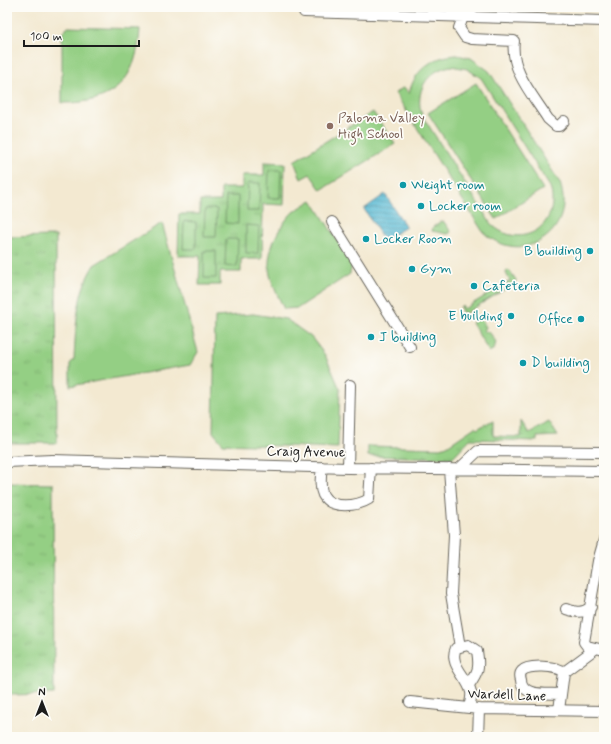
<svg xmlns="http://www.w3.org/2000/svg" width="611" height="744" font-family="Mynerve,sans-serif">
  <defs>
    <pattern id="grass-tufts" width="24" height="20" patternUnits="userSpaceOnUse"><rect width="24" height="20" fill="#94cf84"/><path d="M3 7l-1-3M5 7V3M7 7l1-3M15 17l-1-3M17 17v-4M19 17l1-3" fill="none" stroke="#7fb171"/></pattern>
    <pattern id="water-rules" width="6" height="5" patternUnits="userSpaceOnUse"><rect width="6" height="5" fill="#53b7d2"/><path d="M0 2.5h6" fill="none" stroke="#4494aa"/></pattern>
  </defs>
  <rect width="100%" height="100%" fill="#fdfcf7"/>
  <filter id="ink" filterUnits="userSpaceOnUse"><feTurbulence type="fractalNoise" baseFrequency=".025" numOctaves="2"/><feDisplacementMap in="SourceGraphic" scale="8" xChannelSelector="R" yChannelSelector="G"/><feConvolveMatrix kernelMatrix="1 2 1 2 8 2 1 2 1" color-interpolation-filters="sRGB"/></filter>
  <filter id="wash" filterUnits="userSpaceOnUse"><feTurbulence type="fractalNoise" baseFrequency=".012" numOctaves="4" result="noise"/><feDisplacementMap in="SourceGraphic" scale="16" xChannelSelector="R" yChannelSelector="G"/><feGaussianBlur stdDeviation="0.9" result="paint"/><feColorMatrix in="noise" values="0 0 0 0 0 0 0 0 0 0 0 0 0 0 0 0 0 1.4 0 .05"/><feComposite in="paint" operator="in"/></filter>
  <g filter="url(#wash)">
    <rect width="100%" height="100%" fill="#f3e9d1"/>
    <path fill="url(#grass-tufts)" stroke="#587650" d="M264,162L285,163L284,205L263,204L262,259H241V272H220V285H199L200,256H178L179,214H200V201H221V188H242V175H264Z
      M441,221L444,222L451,232L448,234L432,231L433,227Z
      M56,236L57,443H7V237Z
      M507,270L510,271L516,280L515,283L466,313L462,312L460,307L462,305L464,309L510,281L506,273Z
      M478,318L481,319L486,327L484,331L490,333L496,342L494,349L489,352L472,323Z
      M491,421H493V436L521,437V421L529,433L549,422L558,436L537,437V441L470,439L452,458L368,456V446L441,448L447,446L475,427L477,429Z
      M7,483L53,484L54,694L7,695Z"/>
    <path fill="#94cf84" stroke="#587650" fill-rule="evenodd" d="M68,27L140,29C137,80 114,104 62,103V33Z
      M457,55L471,58L489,71L560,183C577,233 521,268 483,232L395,93L404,87L409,94C414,70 433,56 457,55ZM451,66L467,69L481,78L550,187C562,226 520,252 491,224L422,115C414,92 427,70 451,66Z
      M476,83L543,189L496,219L428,113Z
      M373,112L395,144L321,190L310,174L301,179L294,161Z
      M269,170H281L280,198H268Z
      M248,183H260L259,211H247Z
      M226,196H238V224L225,223Z
      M312,200L352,264L350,274L298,308L284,309C279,298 273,287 270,275C265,253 278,227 293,212C299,208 306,204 312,200Z
      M205,209H217L216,237H204Z
      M184,221L196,222V249H183Z
      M162,223L198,352L190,365L70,386V364L74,359C76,327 76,293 94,265Z
      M246,225L259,226L258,253H246Z
      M226,239H238L237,267L225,266Z
      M204,251H216V278H204Z
      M253,314L286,319L311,337L325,355L340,389L338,448L223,444L213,432L215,317Z"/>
    <path fill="url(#water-rules)" stroke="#386a77" d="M385,194L406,227L384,240L364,209Z"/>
  </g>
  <g filter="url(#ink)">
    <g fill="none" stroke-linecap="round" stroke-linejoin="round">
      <defs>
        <path id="minor" d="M304,12L604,21
          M463,17L459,28L465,37L472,39L514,41C510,71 533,95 548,119L556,126H559L564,121
          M332,222L410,347
          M7,462L52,460L348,468L604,471
          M322,467C321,476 319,486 323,495C331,510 358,506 369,499L371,468
          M348,468L350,385
          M449,469L454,535L451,594L460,647
          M459,469L478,451L604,452
          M604,540L598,561L584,642L587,646L604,650
          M566,609C576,612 582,614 591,607
          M469,685C478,672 480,668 477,651L468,645L456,648C448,665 468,677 471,692C472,697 470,703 469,708
          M560,694C547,693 522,697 521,680C520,677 520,673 522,671C528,664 558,666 564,672L595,649
          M410,702L479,709L604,711
          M559,710L564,672
          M478,737L479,709"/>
      </defs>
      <use href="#minor" stroke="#67645b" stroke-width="12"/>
      <use href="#minor" stroke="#fff" stroke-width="10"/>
    </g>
  </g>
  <circle fill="#8d6e63" stroke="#fdfcf7" stroke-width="1.5" cx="330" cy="126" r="4"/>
  <g fill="#0f9aa8" stroke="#fdfcf7" stroke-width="1.5">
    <circle cx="403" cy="185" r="4"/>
    <circle cx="421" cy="206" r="4"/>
    <circle cx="366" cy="239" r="4"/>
    <circle cx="590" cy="251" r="4"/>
    <circle cx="412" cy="269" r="4"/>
    <circle cx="474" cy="286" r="4"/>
    <circle cx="511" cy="316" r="4"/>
    <circle cx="581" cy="319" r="4"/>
    <circle cx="371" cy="337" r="4"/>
    <circle cx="523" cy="363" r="4"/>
  </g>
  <g text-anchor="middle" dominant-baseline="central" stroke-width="3.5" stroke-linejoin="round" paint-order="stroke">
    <g font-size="14" fill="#785e54" stroke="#fdfcf7" text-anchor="start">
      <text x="338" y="118">Paloma Valley<tspan x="338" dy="16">High School</tspan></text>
    </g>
    <g font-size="14" fill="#0d838f" stroke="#fdfcf7" text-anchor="start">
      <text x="411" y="185">Weight room</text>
      <text x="429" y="206">Locker room</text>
      <text x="374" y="239">Locker Room</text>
      <text x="582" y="251" text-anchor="end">B building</text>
      <text x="420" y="269">Gym</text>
      <text x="482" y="286">Cafeteria</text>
      <text x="503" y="316" text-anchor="end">E building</text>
      <text x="573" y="319" text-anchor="end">Office</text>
      <text x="379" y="337">J building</text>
      <text x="531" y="363">D building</text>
    </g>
    <g font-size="14" fill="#1c1c1c" stroke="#fdfcf7">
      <text transform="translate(306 452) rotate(1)">Craig Avenue</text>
      <text transform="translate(507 695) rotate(2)">Wardell Lane</text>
    </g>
  </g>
  <rect width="611" height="744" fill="none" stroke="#fdfcf7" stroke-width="24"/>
  <g transform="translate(42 702)" stroke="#fdfcf7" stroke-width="3" paint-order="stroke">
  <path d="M0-3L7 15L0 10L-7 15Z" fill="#1c1c1c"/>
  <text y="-6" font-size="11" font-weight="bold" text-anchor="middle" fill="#1c1c1c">N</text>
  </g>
  <path d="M24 40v6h115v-6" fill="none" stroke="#1c1c1c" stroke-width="2"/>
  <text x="30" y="40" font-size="12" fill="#1c1c1c" stroke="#fdfcf7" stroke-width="3" paint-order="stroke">100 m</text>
</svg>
